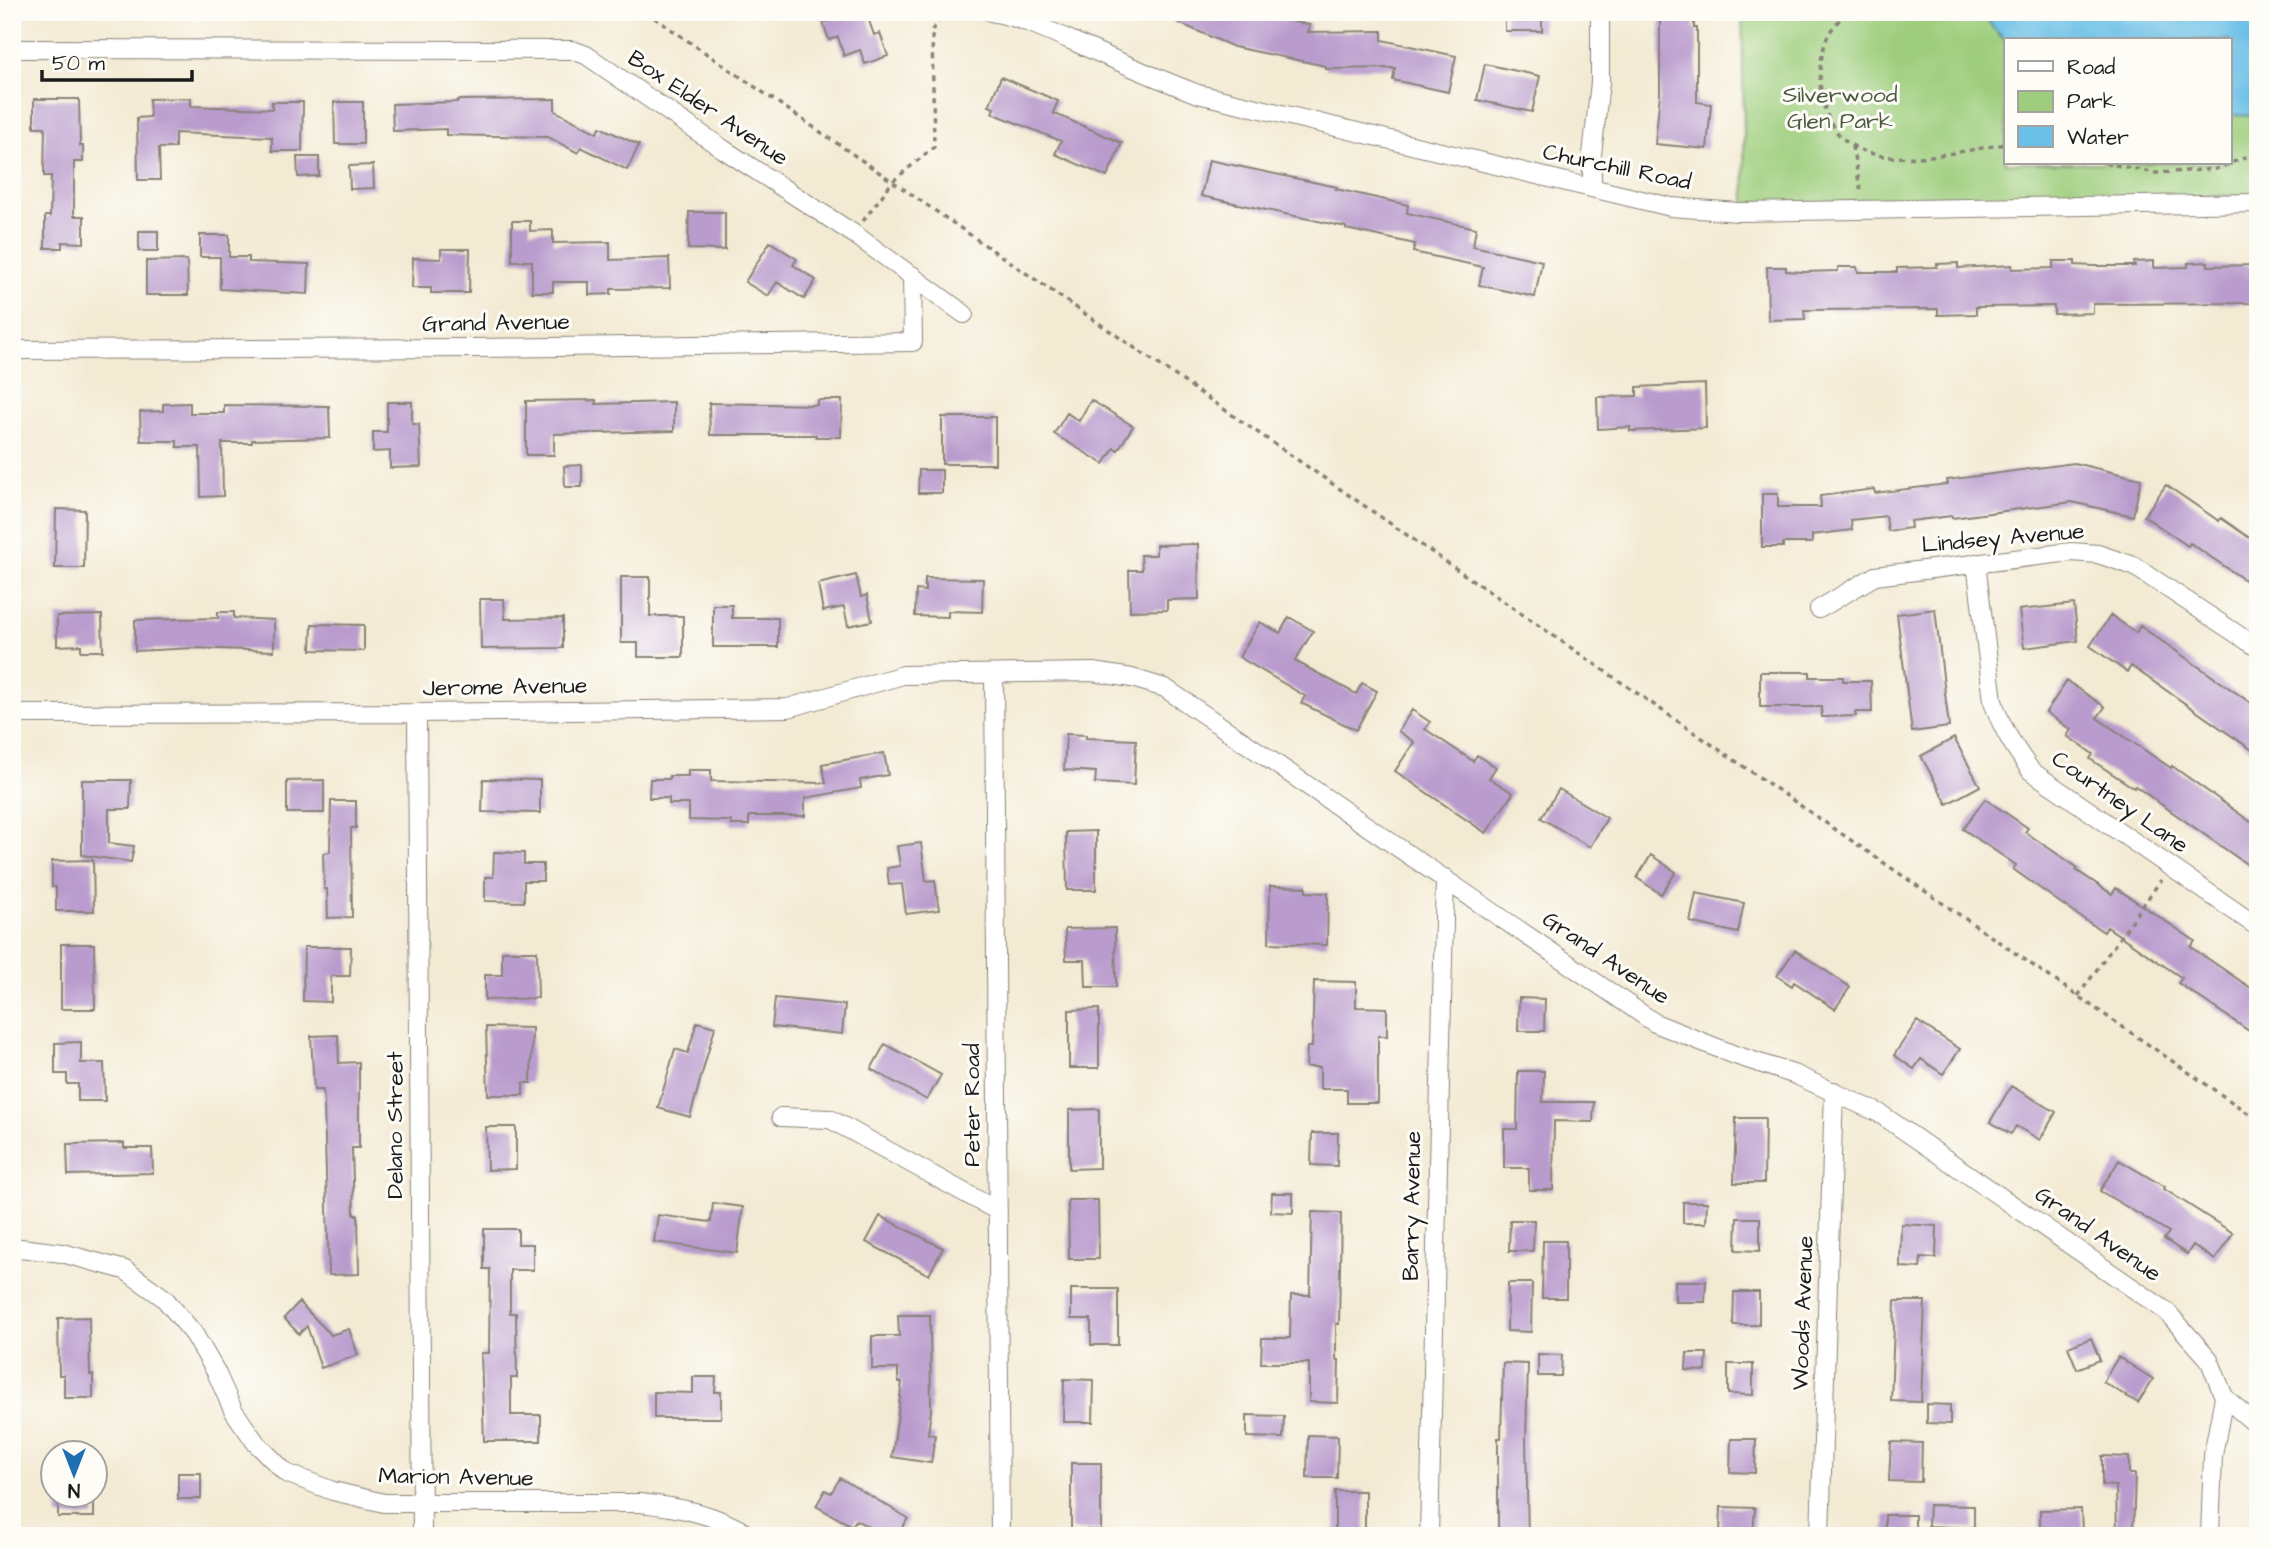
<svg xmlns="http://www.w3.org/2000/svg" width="2270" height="1548" font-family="'Architects Daughter',sans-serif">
  <rect width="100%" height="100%" fill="#fdfcf7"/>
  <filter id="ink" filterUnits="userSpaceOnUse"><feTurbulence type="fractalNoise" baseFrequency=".0143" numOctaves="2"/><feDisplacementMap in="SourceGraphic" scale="14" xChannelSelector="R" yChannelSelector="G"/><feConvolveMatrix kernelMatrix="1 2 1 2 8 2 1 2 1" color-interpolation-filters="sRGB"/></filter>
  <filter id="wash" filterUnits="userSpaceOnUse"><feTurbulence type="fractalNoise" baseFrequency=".00686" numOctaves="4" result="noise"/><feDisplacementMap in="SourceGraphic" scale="28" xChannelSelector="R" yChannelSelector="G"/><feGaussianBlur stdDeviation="1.57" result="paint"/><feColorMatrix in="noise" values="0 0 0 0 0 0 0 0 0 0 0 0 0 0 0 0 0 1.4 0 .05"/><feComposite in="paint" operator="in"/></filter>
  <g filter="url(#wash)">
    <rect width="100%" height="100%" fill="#f3ead3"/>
    <path fill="#9ece7d" stroke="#5d754c" stroke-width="2" fill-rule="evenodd" d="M1742,12H2258V196L1745,205ZM2006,40H2230V163H2006Z"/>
    <path fill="#6ac0e7" stroke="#436e82" stroke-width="2" d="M1983,12H2258V116L2230,115V40L2006,41L1993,28Z"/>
    <g id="blocks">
      <path fill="#b99bcd" d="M826,12H866L874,35L880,33L888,56L865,64L860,50L844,56L838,37L829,40L823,23L829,21Z
        M1154,12H1245L1310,25L1308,32L1382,31V40L1456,56L1448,92L1393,80L1395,68L1326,69V66L1234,47Z
        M1505,12H1542V31H1505Z
        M1660,12H1694V28H1697V102L1711,104L1707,149L1655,144L1660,93Z
        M1485,64L1540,76L1532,112L1477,100Z
        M1001,77L1058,101L1053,113L1122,143L1107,177L1055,154L1061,141L992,113L994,108L989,106Z
        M191,98V106L272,109V102H303L302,151H272V137L175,133V148H159L160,180H138L137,118L150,117L149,99Z
        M34,99H79L80,146H83V162H74V216H84V243L62,242V248H45V216H50L51,176H44L45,127H34Z
        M555,99V111L597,133L600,127L639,145L627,170L581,147L578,153L548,137L446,135V129L393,131L392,104L457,102L458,100Z
        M334,102H363V144H335Z
        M297,157H319V176L298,177Z
        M1209,160L1337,187L1336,189L1408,205L1407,213L1476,228L1473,246L1542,261L1535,297L1479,285L1483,267L1413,252L1415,244L1346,229V227L1201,196Z
        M373,165L374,188L350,189L349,166Z
        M689,212H725V250L688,249Z
        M512,221H530V231L553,230V243L610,242V260L669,258L670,288L611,289V294L589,295V282H553V292H532V261H512Z
        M139,231H158V251H139Z
        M200,235H229V257H249V262L309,264L308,294L220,289V257H200Z
        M770,242L797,259L793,265L816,280L804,299L777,282L768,296L745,282Z
        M441,249H470L469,293H431V288H412L413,258L441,259Z
        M187,260L188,295H146V261Z
        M2053,261H2075V265L2093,266H2135L2134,262L2154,261V268L2188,267V263L2208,262V266L2258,265V303L2093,304V313L2054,314V306L1976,307V314L1938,315V309L1804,310L1805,319L1768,320L1767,267H1786V271L1804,272L1838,271V267H1857L1858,272H1897V268L1937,267V264L1958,263V268L2012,265V269L2053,268Z
        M1705,384L1706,428L1630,431V427L1598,429L1597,397L1637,396V387Z
        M596,400V404L674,402V431L554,434V455H526V401Z
        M817,400H842L841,437H816V435H710L709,403L817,405Z
        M1091,400L1133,426L1118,450L1114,448L1104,464L1054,434L1067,413L1079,421Z
        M387,402H412V424H419L421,467L390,468V451L373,452V432H387Z
        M190,403V413H224V405L329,406L330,438L252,440V443H222L223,496L201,497L200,447H177V441H141L140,412L163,411V404Z
        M942,417H995V464H942Z
        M2074,463L2141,479L2133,516L2072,502L1952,518V516L1910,521L1911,528L1888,531L1886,516L1851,520L1852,530L1812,535V543H1783V547H1762V494H1778V507H1821L1820,496L1874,489L1875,493L1948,484L1947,480Z
        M582,465V487H565L564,466Z
        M919,470H942V493H918Z
        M2166,485L2219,521L2221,518L2258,544V589L2190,543L2188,546L2144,516Z
        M56,509L85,510L84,568H55Z
        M1198,544L1199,599L1167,600V610L1130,611L1129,570H1142L1141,555H1156V545Z
        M856,575L861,597L867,595L872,621L848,626L844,607L823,611L818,584Z
        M621,577H650V616H683V657H638V643H621Z
        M925,578L983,579L982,612L948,611V617L915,616L916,590L925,591Z
        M480,599H504L505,619L563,618V648L481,649Z
        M2074,604L2078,641L2024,648L2019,610Z
        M713,605H732V618H778V647H713Z
        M1935,609L1949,727L1912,732L1897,614Z
        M218,612H234V618L274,620V651L194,648L135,651V620L218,618Z
        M102,615L103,651H81V645L57,646V616Z
        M2111,615L2136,633L2140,626L2258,708V754L2131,666L2127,672L2090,646Z
        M1289,617L1313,631L1295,661L1356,694L1362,683L1377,691L1356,730L1301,703L1305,696L1239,657L1260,622L1280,633Z
        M312,624L364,625V651L311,650Z
        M1760,672H1810V677H1843V681H1871L1872,712H1855L1856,716L1822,717L1821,707H1760Z
        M2067,681L2105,707L2097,718L2171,768L2172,766L2258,827V872L2135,786L2134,788L2090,759L2093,754L2067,736L2071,730L2046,712Z
        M1412,710L1430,722L1425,729L1473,761L1477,755L1496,767L1489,778L1513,793L1486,833L1395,771L1414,742L1398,731Z
        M1066,734L1086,735V738L1136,740L1134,785L1095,783L1096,772L1064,770Z
        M1954,738L1980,786L1947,804L1921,756Z
        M884,753L888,775L860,780L861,788L805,798V816H749V825H731V821L689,820V804H669V798H649L650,779H669V776H688V770H711V781L826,783L822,764Z
        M483,779L540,780V813L482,812Z
        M82,780H131L130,809H109V843L134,846L131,862L82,855Z
        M324,780V813H287V781Z
        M1559,789L1607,818L1590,847L1541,818Z
        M1985,799L2028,828L2025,832L2078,868L2076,870L2112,894L2116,888L2195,941L2191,947L2258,993V1037L2178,983L2182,978L2107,927L2104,932L2076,914L2013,869L2016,865L1963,829Z
        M331,801H356V828H351L352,917L328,918L327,889H324L323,853L330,852Z
        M1096,831V890H1067L1066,832Z
        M921,843L926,881L935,880L939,910L906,914L902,884L889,885L887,868L900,866L897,846Z
        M494,852L524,853V864H543V881H524V902L485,901V877H493Z
        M1651,855L1676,872L1661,894L1637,878Z
        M93,860L94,911H56V887H52V861Z
        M1270,886L1306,887V892L1328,893L1327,945L1269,943Z
        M1696,893L1744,903L1738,933L1690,922Z
        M1115,928L1116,987H1086L1085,960H1066L1065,929Z
        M61,944H94L95,1009H61Z
        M304,947H351L350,976H331V1002L303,1001Z
        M1795,950L1850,987L1835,1009L1794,982L1792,986L1777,976Z
        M502,951H537L538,998L485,1000V975H502Z
        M1314,981L1356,982V1007L1387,1008V1036H1378V1103H1347V1089H1320V1067H1306L1307,1047H1312Z
        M775,998L845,1005L842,1034L772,1027Z
        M1519,998L1545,999L1544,1031H1518Z
        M1099,1009V1068H1069V1010Z
        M1917,1021L1960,1049L1943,1074L1921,1059L1914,1069L1894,1055Z
        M697,1022L715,1027L690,1117L658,1108L675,1049L688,1053Z
        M486,1027L532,1028L531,1083H523V1095H488Z
        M338,1035L339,1063L359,1062V1148H352L354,1215H358L359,1274L329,1275L324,1105L323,1090H314L311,1036Z
        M81,1042V1063H104L105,1101H78V1084H67V1074H55V1043Z
        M885,1044L941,1075L927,1100L871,1069Z
        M1518,1071H1544L1543,1102H1594L1593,1122L1554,1121L1553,1190H1529V1168H1504V1129H1517Z
        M2011,1086L2056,1112L2040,1140L2016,1126L2011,1134L1990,1122Z
        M1099,1109V1168L1069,1169V1110Z
        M1736,1118H1765L1764,1183H1734Z
        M486,1127H516V1169L487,1170Z
        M1312,1133H1338L1337,1166L1311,1165Z
        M124,1143V1148H152L153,1173L68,1175L67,1144Z
        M2119,1160L2165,1187L2164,1189L2233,1233L2215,1260L2193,1245L2187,1254L2164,1239L2169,1232L2100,1191Z
        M1272,1193H1293V1213L1271,1212Z
        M1068,1200H1098L1099,1259H1069Z
        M1683,1202H1707L1706,1223H1683Z
        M713,1203L743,1207L737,1253L654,1242L658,1215L711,1222Z
        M1312,1212L1341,1213L1339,1324H1336V1360H1339L1338,1403L1309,1402V1363H1261L1262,1338H1290L1291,1295H1310Z
        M880,1216L943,1248L929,1275L866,1242Z
        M1737,1218H1760V1251L1736,1250Z
        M1510,1220H1534L1533,1251H1509Z
        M1901,1224L1937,1226L1936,1258L1921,1257L1920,1268L1900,1267Z
        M484,1229H518V1244H533V1270H510V1313H516L517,1378H511V1415H541V1441H484L481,1353H489L490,1269H484Z
        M1543,1241H1566V1298H1542Z
        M1675,1281H1706L1705,1302H1675Z
        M1508,1283H1532L1531,1332L1507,1331Z
        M1071,1289H1118V1345H1091V1319H1071Z
        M1734,1292H1759V1325H1733Z
        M1895,1301H1925L1921,1402L1891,1401Z
        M299,1302L331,1335L349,1329L358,1355L321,1368L307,1326L299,1334L284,1318Z
        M898,1315H930L931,1411L928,1434L935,1435L931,1463L892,1457L902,1382H898V1369H872V1336H899Z
        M89,1317L90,1375H93V1398H64V1375H59L58,1318Z
        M2091,1338L2100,1360L2077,1369L2068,1347Z
        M1687,1353H1707L1706,1371L1686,1370Z
        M1538,1354L1562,1355L1561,1376H1538Z
        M2118,1357L2153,1379L2138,1403L2103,1382Z
        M1503,1363L1528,1364L1526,1439L1528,1536H1498V1438H1501Z
        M1728,1364H1753V1395L1728,1394Z
        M693,1377H716L715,1392H721V1418H654V1392L693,1393Z
        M1064,1379L1094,1380L1093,1422H1063Z
        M1927,1404L1950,1405V1424L1927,1423Z
        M1247,1415L1284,1416L1283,1438L1247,1437Z
        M1308,1435L1338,1436L1337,1478H1307Z
        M1731,1439H1756L1755,1473L1730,1472Z
        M1891,1442L1922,1443L1921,1482L1889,1481Z
        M2102,1456L2129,1457V1474H2135L2133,1536H2117L2116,1486L2102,1485Z
        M1071,1463H1101V1530H1071Z
        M178,1473H201V1499H178Z
        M840,1478L908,1518L898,1536H885L856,1520L852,1526L816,1506L825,1490L831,1493Z
        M1335,1491H1365V1534H1335Z
        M58,1495H94V1517H58Z
        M1929,1505L1974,1506V1528L1928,1526Z
        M1721,1507L1755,1508L1753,1536L1720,1535Z
        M2081,1509L2082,1531L2040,1532V1510Z
        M1885,1515H1915V1536H1885Z"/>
    </g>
  </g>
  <g filter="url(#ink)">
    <use href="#blocks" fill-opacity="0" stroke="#888378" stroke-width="2"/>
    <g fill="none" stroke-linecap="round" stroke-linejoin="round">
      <defs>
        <path id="street" d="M990,12C1025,18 1056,34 1088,48C1124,64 1161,80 1198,94L1671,207L1738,212L2258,203
          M12,49L572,50L586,55L723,149L854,234L964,314
          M1592,188V155L1600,82V12
          M12,350L473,348L913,342L912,275
          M1976,563L1993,701C2001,728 2015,748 2031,771L2258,927
          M1819,609L1875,576L2071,552L2098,554L2134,566L2258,648
          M994,674L1000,1536
          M417,713L422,1536
          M12,714L417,713L788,708L903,675L1093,672L1132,678L1165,688L1655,1023L1735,1055L1796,1075L1879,1113L2166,1311L2209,1359L2224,1397L2258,1426
          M781,1117L830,1119L998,1211
          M12,1247L62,1253L125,1270L164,1298L194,1334L216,1372L233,1410L256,1443L286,1473L333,1491L384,1503H640C679,1507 717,1514 750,1536
          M1429,1536L1445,878
          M1820,1536L1834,1091
          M2210,1536L2213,1455L2224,1397"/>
      </defs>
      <use href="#street" stroke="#888378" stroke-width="20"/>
      <path stroke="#888378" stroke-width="3.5" stroke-dasharray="5 5" stroke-linecap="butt" d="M646,12L2258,1120
        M1846,12C1840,20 1830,29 1827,38C1820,56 1818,78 1822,97C1838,186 1944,153 2006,144
        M1852,146L1861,192
        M2105,163L2156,173L2216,169L2258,152
        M863,221L893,181L934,147L932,30L946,12
        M2078,996L2161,880"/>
      <use href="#street" stroke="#fff" stroke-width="18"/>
    </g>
  </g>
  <g text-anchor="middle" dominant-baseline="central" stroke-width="6" stroke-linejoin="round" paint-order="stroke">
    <g font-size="23" fill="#4a5a3e" stroke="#fdfcf7">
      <text x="1840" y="95">Silverwood<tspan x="1840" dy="26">Glen Park</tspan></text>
    </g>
    <g font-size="23" fill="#1c1c1c" stroke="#fdfcf7">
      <text transform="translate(708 108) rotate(34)">Box Elder Avenue</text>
      <text transform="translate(1617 167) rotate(12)">Churchill Road</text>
      <text transform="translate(496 323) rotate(-1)">Grand Avenue</text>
      <text transform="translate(2003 538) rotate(-5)">Lindsey Avenue</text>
      <text transform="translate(505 687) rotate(-1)">Jerome Avenue</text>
      <text transform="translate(2120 802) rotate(35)">Courtney Lane</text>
      <text transform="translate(1606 958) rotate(34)">Grand Avenue</text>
      <text transform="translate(972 1105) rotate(-90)">Peter Road</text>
      <text transform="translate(395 1125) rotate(-90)">Delano Street</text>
      <text transform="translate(1412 1206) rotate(-89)">Barry Avenue</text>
      <text transform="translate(2098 1234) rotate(35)">Grand Avenue</text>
      <text transform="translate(1803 1313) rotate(-88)">Woods Avenue</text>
      <text transform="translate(456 1477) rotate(1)">Marion Avenue</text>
    </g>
  </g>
  <rect width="2270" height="1548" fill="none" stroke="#fdfcf7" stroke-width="42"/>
  <rect x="2004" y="38" width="228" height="126" fill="#fdfcf7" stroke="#a3a29f" stroke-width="2"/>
  <rect x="2018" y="61" width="35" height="10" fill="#ffffff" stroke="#a3a29f" stroke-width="2"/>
  <text x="2067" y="74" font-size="21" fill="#1c1c1c">Road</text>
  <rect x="2018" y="91" width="35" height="21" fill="#9ece7d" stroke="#a3a29f" stroke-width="2"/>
  <text x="2067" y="108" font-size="21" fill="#1c1c1c">Park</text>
  <rect x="2018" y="126" width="35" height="21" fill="#6ac0e7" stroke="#a3a29f" stroke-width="2"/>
  <text x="2067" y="144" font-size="21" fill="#1c1c1c">Water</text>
  <g transform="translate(74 1474) rotate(180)"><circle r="33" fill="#fdfcf7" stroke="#a3a29f" stroke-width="2"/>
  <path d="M0-5L12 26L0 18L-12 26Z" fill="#1f6fb2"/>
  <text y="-10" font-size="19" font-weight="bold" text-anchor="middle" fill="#1c1c1c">N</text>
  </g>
  <path d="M42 70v10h150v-10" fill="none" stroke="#1c1c1c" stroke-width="3.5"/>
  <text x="52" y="70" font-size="21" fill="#1c1c1c" stroke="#fdfcf7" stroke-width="5" paint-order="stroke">50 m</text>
</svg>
